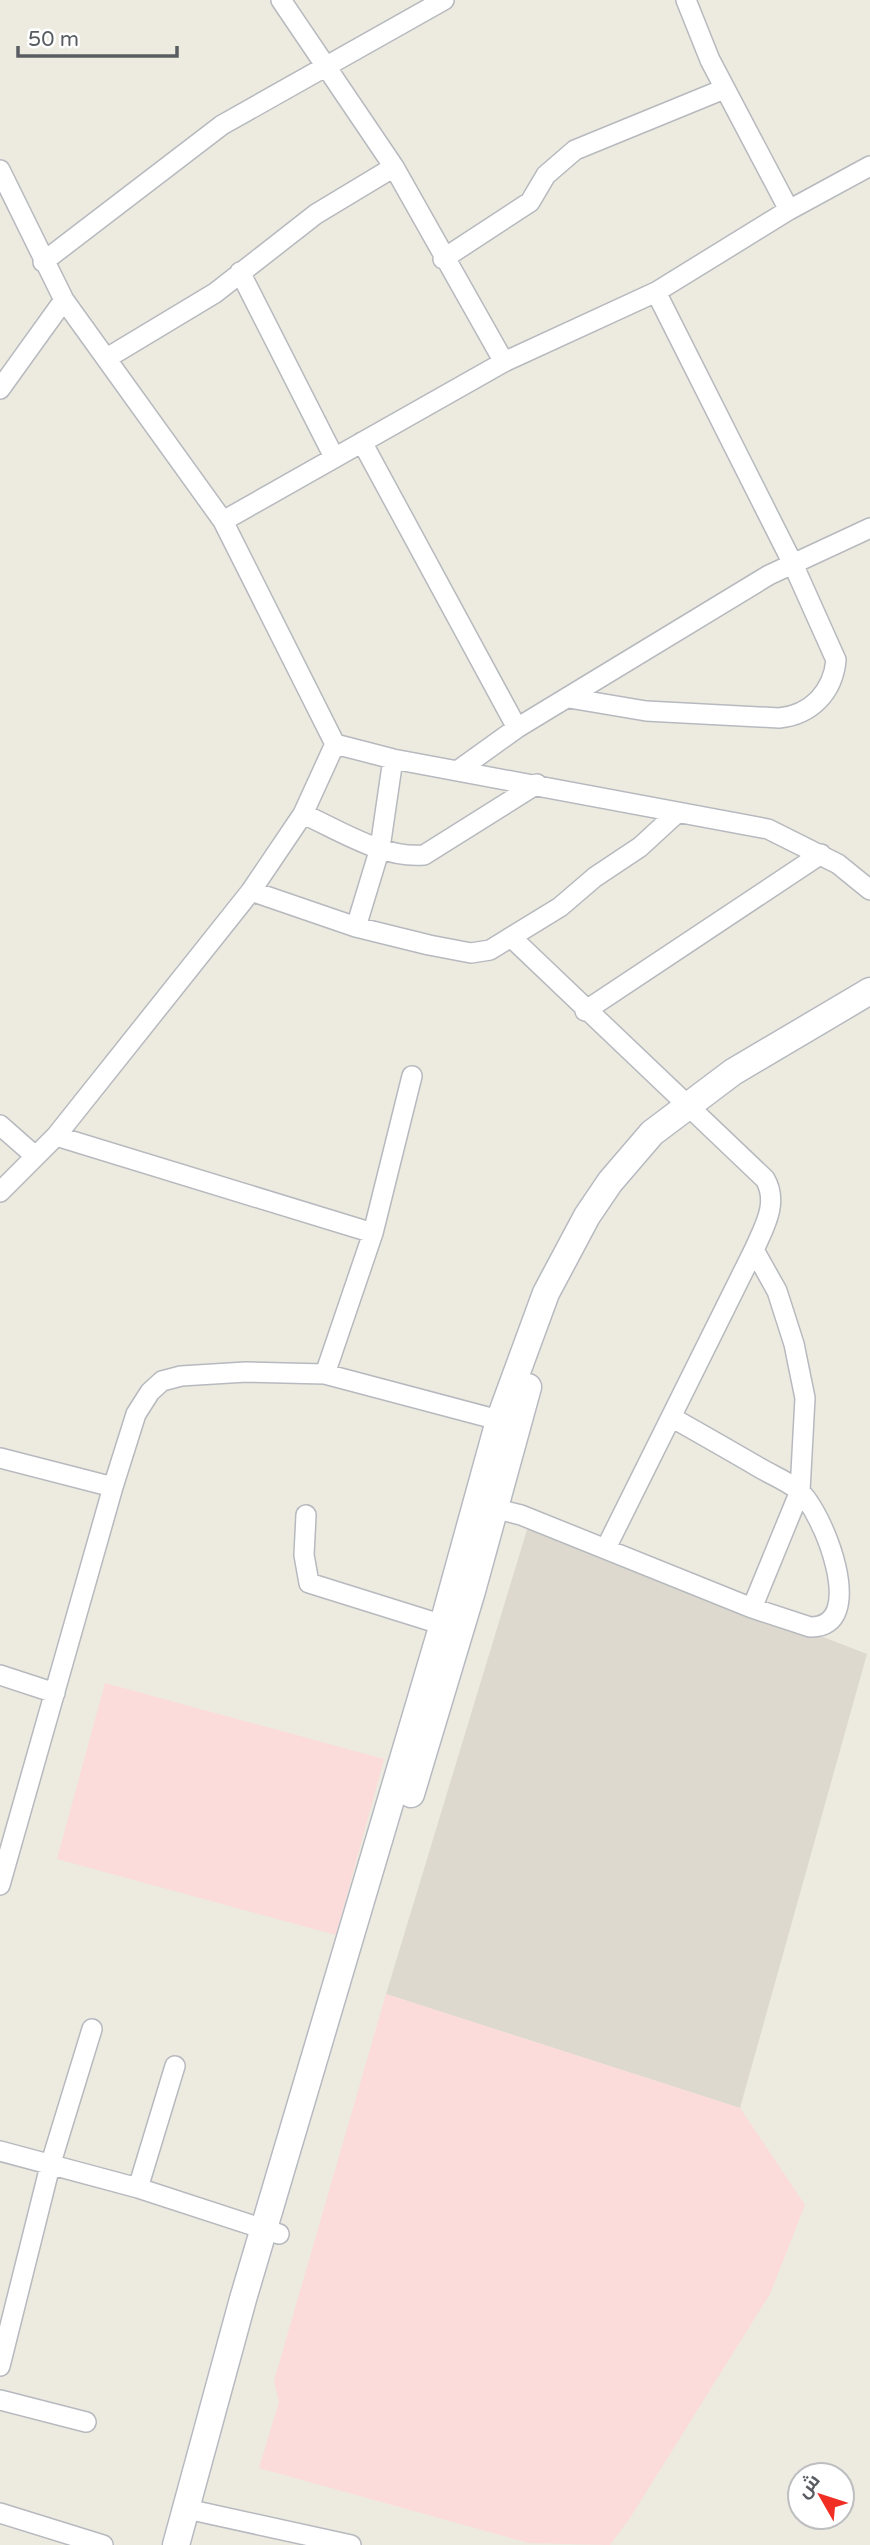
<svg xmlns="http://www.w3.org/2000/svg" width="870" height="2545" font-family="'Varela Round',Cairo,sans-serif">
  <rect width="100%" height="100%" fill="#edeae0"/>
  <path fill="#ddd9cf" d="M529,1523L867,1654L740,2108L386,1994Z"/>
  <path fill="#fcdcda" d="M105,1683L384,1759L336,1935L57,1859Z
    M386,1994L740,2108L805,2205L770,2294L630,2518L610,2545L529,2543L259,2468L279,2402L274,2381Z"/>
  <g fill="none" stroke-linecap="round" stroke-linejoin="round">
    <defs>
      <path id="street" d="M281,0L394,167L504,362
        M686,0L710,60L789,210
        M0,170L64,300
        M443,259L530,202L546,175L575,150L724,89
        M43,262L222,125L444,0
        M240,272L334,457
        M107,358L215,293L316,214L394,167
        M0,389L64,300L223,521L335,744L393,759L768,829L838,864L870,890
        M362,442L517,728
        M223,521L504,362L656,292L789,210L870,166
        M569,698L646,711L779,718C811,715 833,692 836,660L793,564L656,292
        M460,769L517,728L769,575L870,528
        M303,814C339,830 383,859 424,855L537,784
        M251,891L356,927L429,945L471,953L490,950L560,907L595,877L640,847L677,813
        M356,927L380,848L393,759
        M513,939L765,1179C779,1203 764,1227 754,1250L606,1548
        M585,1011L821,854
        M0,1125L34,1155
        M56,1136L373,1233L325,1374
        M0,1192L56,1136L251,891L303,814L335,744
        M373,1233L412,1076
        M0,1458L113,1487
        M493,1508L521,1515L752,1608L810,1627C870,1629 823,1510 798,1490C787,1481 772,1475 760,1468C731,1451 701,1434 671,1417
        M306,1515L304,1555L309,1583L456,1629
        M752,1608L800,1491L805,1398L794,1344L777,1291L754,1250
        M0,1675L55,1693
        M0,1885L113,1487L136,1414L150,1392L162,1381L181,1376L246,1372L325,1374L510,1423
        M0,2151L138,2188L279,2234
        M138,2188L175,2066
        M0,2366L50,2166L92,2029
        M0,2400L86,2422
        M187,2509L351,2545
        M0,2513L103,2545"/>
      <path id="secondary" d="M411,1794L472,1591L528,1387
        M176,2545L243,2299L443,1624L499,1421L546,1293L587,1216L610,1182L652,1133L733,1072L870,991"/>
    </defs>
    <use href="#street" stroke="#b6b9be" stroke-width="22"/>
    <use href="#secondary" stroke="#b6bac0" stroke-width="29"/>
    <use href="#street" stroke="#fff" stroke-width="19"/>
    <use href="#secondary" stroke="#fff" stroke-width="26"/>
  </g>
  <g transform="translate(821 2496) rotate(309)"><circle r="33" fill="#ffffff" stroke="#bdbec0" stroke-width="2"/>
  <path d="M0-5L12 26L0 18L-12 26Z" fill="#f02e23"/>
  <text y="-10" font-size="19" font-weight="bold" text-anchor="middle" fill="#595d62">ش</text>
  </g>
  <path d="M18 46v10h159v-10" fill="none" stroke="#595d62" stroke-width="3.5"/>
  <text x="28" y="46" font-size="21" fill="#595d62" stroke="#ffffff" stroke-width="5" paint-order="stroke">50 m</text>
</svg>
